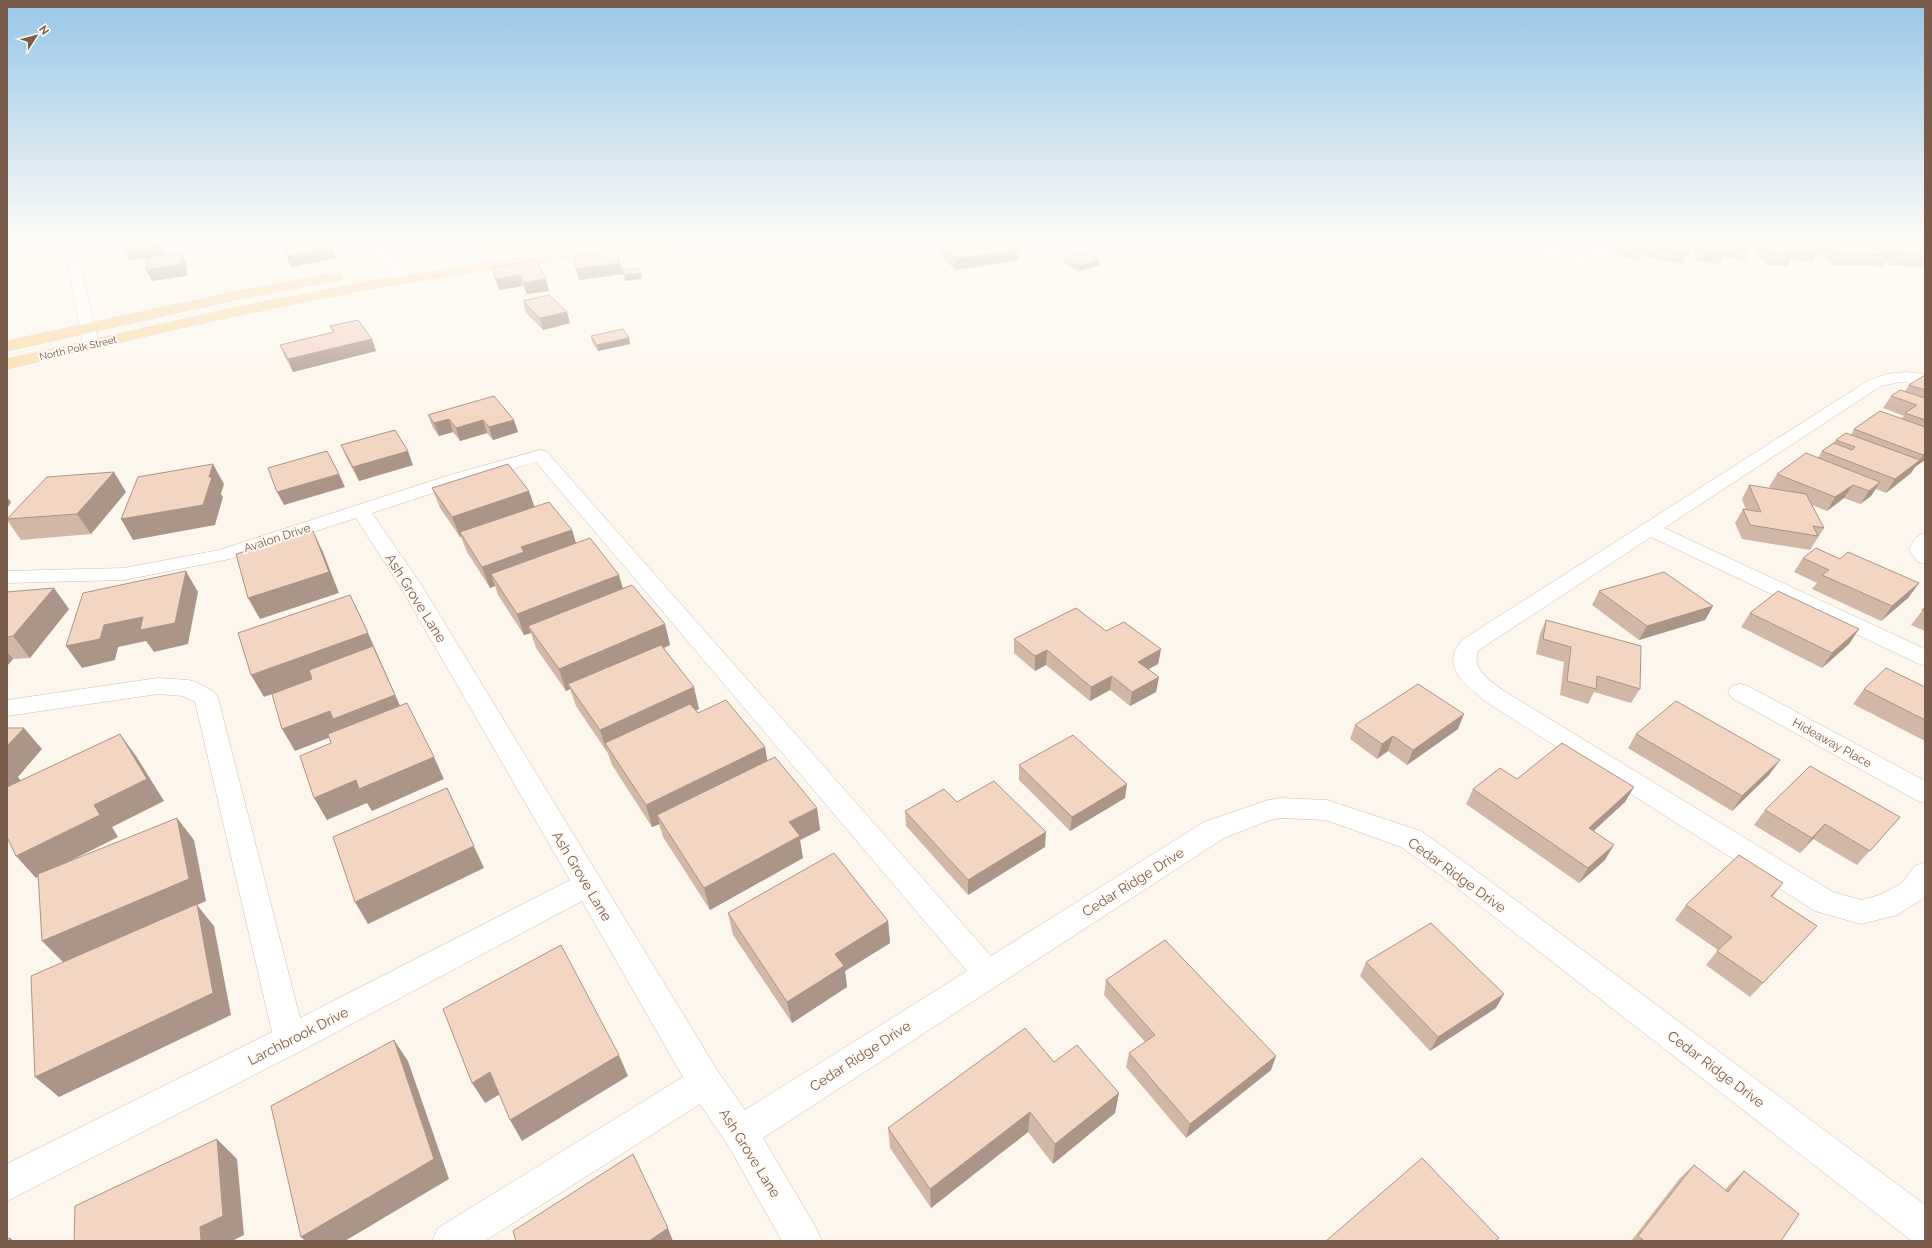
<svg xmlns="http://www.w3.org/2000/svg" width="1932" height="1248" font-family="Raleway,sans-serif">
  <rect width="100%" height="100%" fill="#fdf6ec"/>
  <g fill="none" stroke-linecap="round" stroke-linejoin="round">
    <defs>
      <path id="minor" d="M369,243H382L400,266L407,280L405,283H395L387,267Z
        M1517,243H1536L1569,253L1587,255L1603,243H1616C1612,249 1605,258 1598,261C1578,269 1538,253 1519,246Z
        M1849,243H1925V250L1855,247Z
        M73,257L78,258L79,261L99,345L96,348H86L83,345L67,261L68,258Z
        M1906,372L1925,374V384L1900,382L1881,386L1664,528L1925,649V666L1917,663L1651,537L1479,650C1469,668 1492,682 1504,691L1833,892L1861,900L1880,895L1902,883L1915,866L1925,862V896L1922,899L1897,915L1861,924L1815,911L1488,703C1474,692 1448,674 1454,653C1456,649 1459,644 1462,640L1869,380L1887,374Z
        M540,450L546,451L991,956L1204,822L1268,800L1281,798L1327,800L1421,831L1463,861L1925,1205V1241H1912L1443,877L1401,847L1326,820L1281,818L1270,820L1224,838L763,1138L816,1228L822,1241H782L728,1145L700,1104L485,1241H432L438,1228L683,1077L582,901L301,1051L7,1201V1164L272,1032L195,702L183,696L158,694L7,716V700L158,678L188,680L196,682L214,692L218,698L300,1018L570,880L400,586L356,518L230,559L124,580L7,583V571L124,568L219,550L450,475ZM536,462L967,971L745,1110L717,1070L422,586L372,513L464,483Z
        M1925,533V564L1918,562L1909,550C1913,541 1915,536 1925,533Z
        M1740,684L1748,686L1925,781V803L1916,800L1732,698L1728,692L1732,686Z"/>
      <path id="major" d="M520,243H555L549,247L493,255L489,254L487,251L489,248Z
        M638,243H676L670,247C570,260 470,271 371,289C249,311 128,340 7,369V359L234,308L371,281L483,263Z
        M336,273L341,274L343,277L341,280L243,298L7,351V341L243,290Z"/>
    </defs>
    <use href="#minor" stroke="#d1beb0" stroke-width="1"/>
    <use href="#major" stroke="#dad1cd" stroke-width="1"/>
    <use href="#minor" fill="#fff" fill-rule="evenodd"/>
    <use href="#major" fill="#fbd9a5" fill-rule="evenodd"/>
  </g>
  <path fill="#d1b7a8" d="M285,243H329L332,247L336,258L291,267L286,257L282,246L286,245Z
    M1156,243H1190L1161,248Z
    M1574,243H1584L1582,245Z
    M1618,243L1678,244L1690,247L1682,264L1642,256L1639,260L1613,255Z
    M1693,243H1749L1751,249L1745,260L1723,257L1720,264L1696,261Z
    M1754,243H1808L1816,249L1819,243H1869L1877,249L1880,243L1925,246V267L1890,265L1885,261L1882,266L1834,265L1816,253L1812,262L1791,260L1789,266L1768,265L1751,249Z
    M941,245L1019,260L955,270L941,256Z
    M1064,258L1099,265L1079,271L1064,264Z
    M536,260L549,291L527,294L523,286L499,290L495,279L492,268Z
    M523,301L570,323L543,330L526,313Z
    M330,326L376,351L293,372L285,357L280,345L333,332Z
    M591,336L629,338L630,344L598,351L592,342Z
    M1925,375V460L1915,467L1911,473L1886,493L1876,489L1871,496L1860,504L1844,498L1827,511L1812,505L1824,528L1810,550L1742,539L1735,523L1743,509L1746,510L1742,499L1749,485L1773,489L1769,487L1777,474L1818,458L1822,451L1833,443L1836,440L1851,435L1854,429L1901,419L1904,416L1883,408L1891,396L1905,391L1909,385Z
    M494,396L518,432L493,440L487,433L460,441L453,432L439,436L433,428L428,415Z
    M341,445L413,465L359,481L347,459Z
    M432,488L534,507L572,530L576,543L623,588L665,624L670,645L664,648L699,709L696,710L698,713L765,747L767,761L817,808L820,830L800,840L803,858L710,910L663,837L659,824L652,827L612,765L607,751V752L576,706L570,689L566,691L536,648L531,633L524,635L498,595L495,586L490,588L467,552L461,537H460L440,508Z
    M126,492L91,534L21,540L7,520V519Z
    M1803,558L1840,559L1919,583L1908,598L1881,621L1812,589L1817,583L1794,572Z
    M1599,591L1713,606L1705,620L1639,640L1592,605Z
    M7,592L69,609L30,658L13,659L7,666Z
    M1925,607V631L1911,625Z
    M1750,613L1859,629L1849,644L1822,668L1741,627Z
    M1546,620L1640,689L1631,703L1594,692L1588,704L1560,695L1564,662L1536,654L1540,634Z
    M1106,631L1161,649L1158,664L1148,669L1159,677L1156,692L1130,706L1110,690L1090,701L1046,665L1035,671L1014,653V639Z
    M1925,687V741L1853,704L1864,689Z
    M1355,725L1458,729L1407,765L1388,751L1377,759L1350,739Z
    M1636,734L1780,760L1769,775L1732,811L1628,748Z
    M1019,765L1125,798L1070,831L1019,780Z
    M1517,779L1634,787L1625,802L1594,831L1605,860L1579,883L1466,804L1473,789Z
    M957,802L1045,847L968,895L906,826L905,811Z
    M1765,810L1900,817L1857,865L1813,839L1800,853L1754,825Z
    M1773,897L1817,926L1750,997L1706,965L1718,950L1675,920L1686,905Z
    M728,913L888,921L890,943L845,971L847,987L792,1023L733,935Z
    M1366,962L1496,1008L1430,1051L1360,976Z
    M1106,980L1276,1056L1271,1070L1186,1138L1126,1067L1129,1053L1145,1042L1104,995Z
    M1054,1062L1119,1093L1115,1113L1053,1164L1028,1132L931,1208L890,1148L888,1128Z
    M1694,1165L1725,1190L1730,1184L1744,1171L1781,1241H1631L1680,1178Z"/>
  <path fill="#aa9588" d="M161,243L165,254L129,261L124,250Z
    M287,243H321L289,250Z
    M1162,243H1190L1161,248Z
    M1646,245L1642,256L1639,260L1644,249Z
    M332,247L336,258L291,267L287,256Z
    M1020,249L1019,260L955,270V259Z
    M181,252L186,263L187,276L152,281L146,270Z
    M1099,260V265L1079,271L1080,266Z
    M620,263L623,274L579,280L576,269Z
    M641,273L642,279L625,281L624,275Z
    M520,275L523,286L499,290L496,279Z
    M546,279L549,291L527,294L524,283Z
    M567,312L570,323L543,330L540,318Z
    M629,338L630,344L598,351L597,345Z
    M372,339L376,351L293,372L288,359Z
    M449,419L453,432L439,436L434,423Z
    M483,420L487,433L460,441L456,428Z
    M514,420L518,432L493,440L489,427Z
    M408,451L413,465L359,481L353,467Z
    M1925,453V460L1915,467L1911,473L1886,493L1895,479L1919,461L1923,455Z
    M213,464L224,484L221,494L223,497L215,525L133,540L121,519L209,477Z
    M114,472L126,492L91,534L77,514Z
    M339,474L345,487L284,505L277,492Z
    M1880,482L1871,496L1860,504L1869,491Z
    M1853,485L1844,498L1827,511L1835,497Z
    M529,491L536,511L460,532L461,537H460L452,517Z
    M7,497L11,502L7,509Z
    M572,530L578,550L491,574L495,586L490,588L482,567L521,547Z
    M313,531L323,552L339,593L260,619L248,598Z
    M186,571L198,592L188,644L154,652L146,641L118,647L115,660L82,668L66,646Z
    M619,575L625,596L528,626L531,633L524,635L517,614Z
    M1919,583L1908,598L1881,621L1892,606Z
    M54,588L69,609L30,658L13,636Z
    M350,595L361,617L405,717L341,733L295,751L282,729L377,655L264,697L251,675Z
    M1713,606L1705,620L1639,640L1647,626Z
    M665,624L670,645L572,689L568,684L570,689L566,691L559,669Z
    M1859,629L1849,644L1822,668L1832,653Z
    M1161,649L1158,664L1136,676L1138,662Z
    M1047,650L1046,665L1035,671V656Z
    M7,652L13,659L7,666Z
    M1112,676L1110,690L1090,701L1091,687Z
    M1159,677L1156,692L1130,706L1132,692Z
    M694,687L699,709L610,750L605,743L607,751V752L600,730Z
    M1464,714L1458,729L1407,765L1413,750Z
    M24,728L42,749L18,777L23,783L7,801V746Z
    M120,734L136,756L164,801L112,827L118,837L36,878L16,856L94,805Z
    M1393,736L1388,751L1377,759L1382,744Z
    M765,747L769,769L657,815L660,824L652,827L646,805Z
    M434,757L444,779L372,811L367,803L327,820L314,798L356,780Z
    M1780,760L1769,775L1732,811L1742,796Z
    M1127,784L1125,798L1070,831L1072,817Z
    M1634,787L1625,802L1580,843L1589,828Z
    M447,788L484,868L368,924L355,902Z
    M817,808L820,830L800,840L803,858L710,910L704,888L789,822Z
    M177,818L194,840L206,901L197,905L214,926L231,1015L59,1097L35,1077L64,963L42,941Z
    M1825,824L1813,839L1800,853L1812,838Z
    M1046,832L1045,847L968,895V880Z
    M1614,845L1605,860L1579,883L1588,868Z
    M1783,883L1771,898V896Z
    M888,921L890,943L845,971L847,987L792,1023L787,1002L835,954Z
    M1817,926L1803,940L1750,997L1763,983Z
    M1504,994L1496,1008L1430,1051L1438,1037Z
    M394,1040L408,1061L449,1179L345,1241H305L301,1237Z
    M619,1055L628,1076L522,1141L510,1120Z
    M1276,1056L1271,1070L1186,1138L1190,1124Z
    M490,1072L502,1093L485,1103L472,1083Z
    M1119,1093L1115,1113L1053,1164L1055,1144Z
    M1030,1112L1028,1132L931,1208L930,1189Z
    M217,1139L237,1159L244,1235L232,1241H201L200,1227Z
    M668,1228L673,1241H649Z
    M10,1238L14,1241H9Z"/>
  <path fill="#f3d5c3" stroke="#aa9588" d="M121,243H160V244L124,250Z
    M297,243H329L332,247L287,256L282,246Z
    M955,243H1013L1020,249L955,259L941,245Z
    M1618,243H1679L1678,244L1690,247L1687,253L1646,245L1644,249L1618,244Z
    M1700,243H1749L1751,249L1722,245L1725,253L1701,250Z
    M1762,243H1808L1818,251L1787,249L1794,255L1774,254Z
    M1823,243H1869L1888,255L1840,254Z
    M1880,243L1924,245L1925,246V255L1896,254Z
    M617,251L620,263L576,269L574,256Z
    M181,252V264L146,270L147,258Z
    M1083,252L1099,260L1080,266L1064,258Z
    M536,260L546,279L524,283L520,275L496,279L492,268Z
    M639,268L641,273L624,275L622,270Z
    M549,295L567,312L540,318L523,301Z
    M358,320L372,339L288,359L280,345L334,332L330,326Z
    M623,329L629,338L597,345L591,336Z
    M1925,375V390L1909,385Z
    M1900,390L1925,398V420L1905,413L1917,405L1891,396Z
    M494,396L514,420L489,427L483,420L456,428L449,419L434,423L428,415Z
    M1880,411L1925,427V453L1923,455L1854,429Z
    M395,430L408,451L353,467L341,445Z
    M1846,433L1920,460L1895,479L1822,451L1834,443L1852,450L1855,447L1836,440Z
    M327,451L339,474L277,492L268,468Z
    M1806,453L1880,482L1869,491L1853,485L1835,497L1777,474Z
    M213,464L209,477H212L203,505L121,519L138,477Z
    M508,464L529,491L452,517L432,488Z
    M114,472L77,514L7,519L47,477Z
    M1749,485L1806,494L1824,528L1813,526L1818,536L1750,525L1743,509L1761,512Z
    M549,502L572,530L521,547L524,552L482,567L460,532Z
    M313,531L329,572L248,598L236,554Z
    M590,538L619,575L517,614L491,574Z
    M1816,548L1840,559L1848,552L1919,583L1892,606L1822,575L1829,570L1803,558Z
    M186,571L175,623L140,630L143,617L104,625L100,639L66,646L83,593Z
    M1664,572L1713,606L1647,626L1599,591Z
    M632,585L665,624L559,669L528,626Z
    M54,588L13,636L7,637V592Z
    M1778,591L1859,629L1832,653L1750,613Z
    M350,595L368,633L251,675L238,633Z
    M1925,607V611L1922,610Z
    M1076,608L1106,631L1124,622L1161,649L1138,662L1159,677L1132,692L1112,676L1091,687L1047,650L1035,656L1014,639Z
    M1546,620L1641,646L1640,689L1597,676L1596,689L1567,681L1571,647L1543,639Z
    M661,645L694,687L600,730L568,684Z
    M373,646L395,695L333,719L330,711L282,729L272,694L312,679L309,670Z
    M1886,668L1925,687V720L1864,689Z
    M1418,684L1464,714L1413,750L1393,736L1382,744L1355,725Z
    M726,700L765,747L646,805L605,743L690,704L698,713Z
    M1676,701L1780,760L1742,796L1636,734Z
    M407,703L434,757L359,789L356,780L314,798L300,756L331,743L328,734Z
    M7,728H24L7,746Z
    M120,734L147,779L94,805L100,815L16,856L7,837V787Z
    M1073,735L1127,784L1072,817L1019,765Z
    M1562,743L1634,787L1589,828L1614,845L1588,868L1473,789L1500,768L1517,779Z
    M775,757L817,808L789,822L800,836L704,888L657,815Z
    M1810,766L1900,817L1870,851L1825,824L1812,838L1765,810Z
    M994,781L1046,832L968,880L905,811L944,789L957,802Z
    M447,788L474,846L355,902L333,837Z
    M177,818L189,879L42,941L38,874Z
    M834,853L888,921L835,954L844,966L787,1002L728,913Z
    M1739,855L1783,883L1771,896L1817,926L1763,983L1717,951L1732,937L1686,905Z
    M197,904L213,993L35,1077L31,976Z
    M1431,923L1504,994L1438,1037L1366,962Z
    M1165,940L1276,1056L1190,1124L1129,1053L1155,1035L1106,980Z
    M561,945L619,1055L510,1120L490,1072L472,1083L443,1009Z
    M1025,1028L1054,1062L1077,1045L1119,1093L1055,1144L1030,1112L930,1189L888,1128Z
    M394,1040L434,1159L301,1237L271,1106Z
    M217,1139L223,1216L200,1227L201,1241H74L75,1206Z
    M633,1154L668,1228L649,1241H516L513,1231Z
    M1422,1158L1499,1238L1495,1241H1326Z
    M1694,1165L1728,1192L1744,1171L1799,1214L1781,1241H1644L1638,1236Z
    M10,1238L9,1241H7V1239Z"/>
  <linearGradient id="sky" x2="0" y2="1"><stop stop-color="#97c7e8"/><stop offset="0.58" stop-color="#fefbf6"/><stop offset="1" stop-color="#fefbf6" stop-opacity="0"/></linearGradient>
  <rect width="1932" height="418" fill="url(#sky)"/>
  <g text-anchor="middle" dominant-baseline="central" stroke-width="4" stroke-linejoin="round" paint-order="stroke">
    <g font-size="10" fill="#7a5c4d" stroke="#fffaf3">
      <text transform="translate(78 348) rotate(-13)">North Polk Street</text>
    </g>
    <g font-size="12" fill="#7a5c4d" stroke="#fffaf3">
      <text transform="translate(277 538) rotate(-18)">Avalon Drive</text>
      <text transform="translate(1832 743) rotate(29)">Hideaway Place</text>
    </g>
    <g font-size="14" fill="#7a5c4d" stroke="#fffaf3">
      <text transform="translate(416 598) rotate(58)">Ash Grove Lane</text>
      <text transform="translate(1457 875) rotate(36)">Cedar Ridge Drive</text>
      <text transform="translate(582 876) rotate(59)">Ash Grove Lane</text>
      <text transform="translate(1133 882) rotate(-32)">Cedar Ridge Drive</text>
      <text transform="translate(298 1036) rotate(-27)">Larchbrook Drive</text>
      <text transform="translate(860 1056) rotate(-33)">Cedar Ridge Drive</text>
      <text transform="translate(1716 1069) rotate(37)">Cedar Ridge Drive</text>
      <text transform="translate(750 1153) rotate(58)">Ash Grove Lane</text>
    </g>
  </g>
  <rect width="1932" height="1248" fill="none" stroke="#7a5c4d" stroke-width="16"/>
  <g transform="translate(36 36) rotate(54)" stroke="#fffaf3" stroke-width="3" paint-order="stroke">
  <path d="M0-3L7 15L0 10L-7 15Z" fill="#7a5c4d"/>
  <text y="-6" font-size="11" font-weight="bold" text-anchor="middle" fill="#7a5c4d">N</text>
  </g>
</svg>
